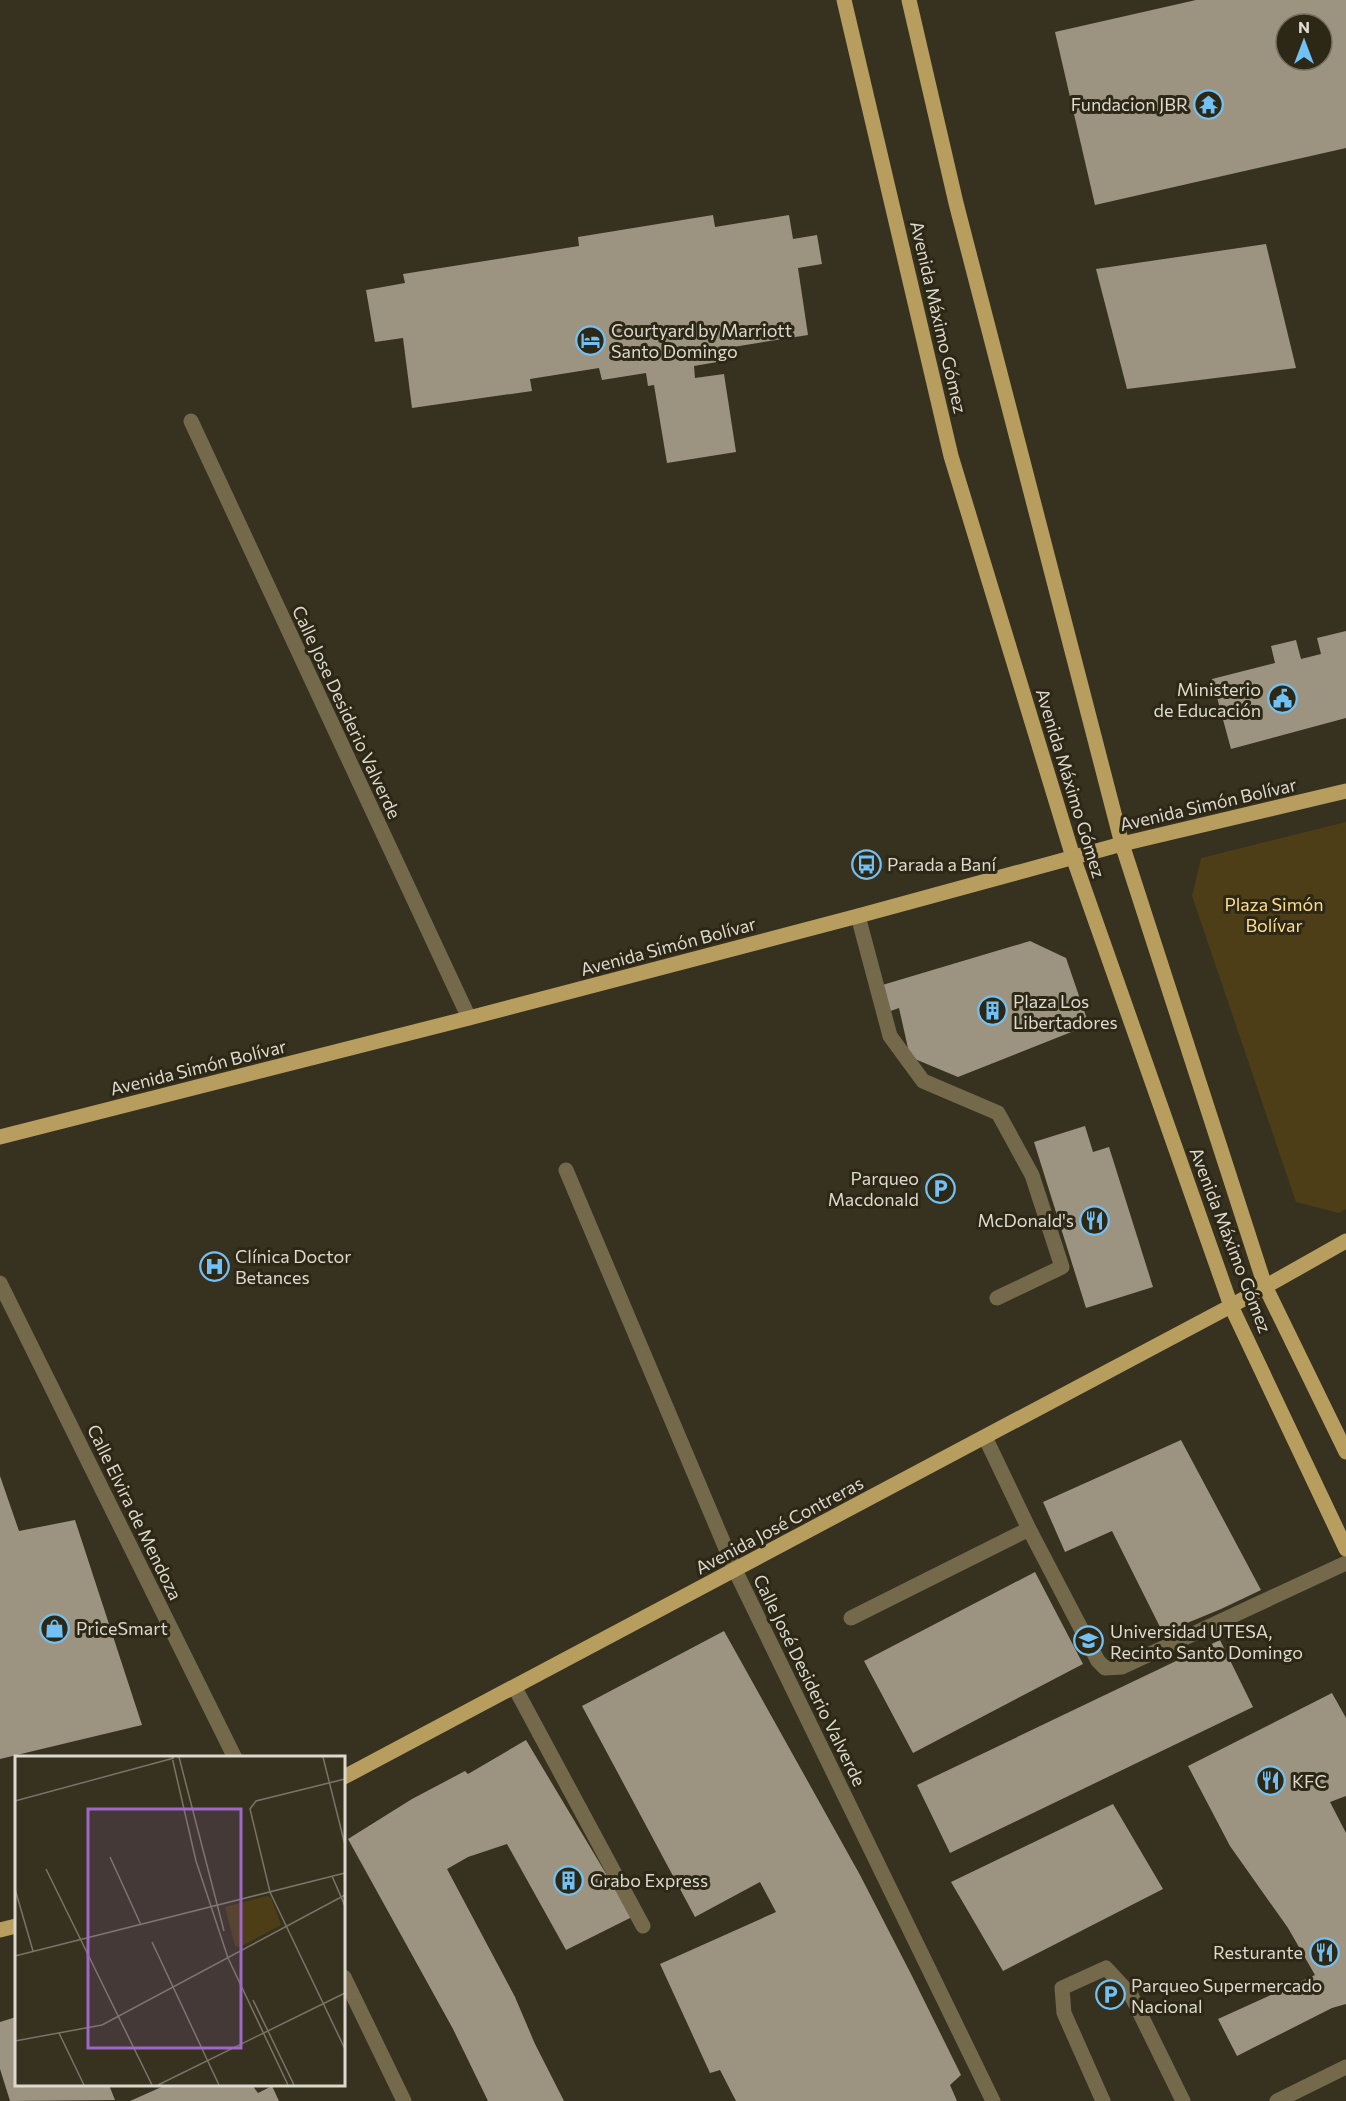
<svg xmlns="http://www.w3.org/2000/svg" width="1346" height="2101" font-family="Commissioner,sans-serif">
  <rect width="100%" height="100%" fill="#373120"/>
  <path fill="#4d3e17" d="M1346,822V1209L1339,1213L1296,1202L1192,896L1201,858Z"/>
  <path fill="#9c9481" fill-rule="evenodd" d="M1196,0H1346V148L1095,205L1055,32ZM1286,24H1322V60H1286Z
    M713,215L715,227L789,215L793,239L817,235L822,264L798,268L808,335L733,347L735,359L694,366L695,378L724,374L736,452L667,463L654,385L648,386L646,373L602,380L599,368L530,379L532,391L412,408L403,338L375,342L366,290L405,283L403,274L579,246L578,237Z
    M1266,244L1296,368L1127,389L1096,269Z
    M1346,631V718L1231,749L1212,679L1275,663L1271,646L1296,640L1301,659L1321,654L1317,638Z
    M1030,941L1066,958L1089,1025L958,1077L910,1057L899,1008L885,1013L879,986Z
    M1085,1126L1093,1152L1109,1147L1153,1287L1086,1308L1034,1142Z
    M1181,1440L1261,1590L1221,1609L1163,1633L1112,1531L1065,1552L1043,1502Z
    M0,1476L19,1531L75,1520L142,1725L0,1759Z
    M1035,1572L1083,1664L913,1753L864,1661Z
    M724,1631L860,1875L912,1976L961,2075L950,2085L957,2101H736L720,2070L710,2073L660,1964L776,1912L760,1882L695,1917L582,1706Z
    M1220,1640L1253,1707L950,1853L917,1785Z
    M1332,1693L1346,1718V1796L1330,1802L1346,1833V2004L1332,2008L1237,2056L1218,2019L1315,1975L1288,1928L1230,1846L1188,1766Z
    M526,1740L632,1917L566,1950L507,1844L468,1857L447,1869L515,1997L535,2044L564,2101H488L453,2029L348,1839L412,1799L465,1771L468,1774Z
    M1113,1804L1163,1889L1003,1971L951,1882Z
    M16,2017V2085H109L115,2100L10,2101L0,2069V2022Z
    M166,2085H252L258,2093L272,2086L279,2101H130Z"/>
  <g fill="none" stroke-linecap="round" stroke-linejoin="round">
    <path stroke="#75694b" stroke-width="15" d="M191,421L469,1018
      M858,916L890,1036L923,1081L998,1113L1032,1175L1062,1267L997,1298
      M566,1170L735,1570L993,2101
      M0,1283L235,1758
      M985,1437L1029,1529L1098,1661L1105,1668L1122,1667L1346,1563
      M851,1618L1029,1529
      M515,1688L643,1926
      M344,1977L404,2101
      M1103,2101L1064,2013L1062,1988L1106,1968L1131,1995L1183,2101
      M1277,2101L1346,2067"/>
    <path stroke="#b89e5e" stroke-width="15" d="M844,0L951,456L1073,857L1231,1306L1346,1549
      M909,0L956,203L1122,844L1265,1286L1346,1452
      M0,1137L469,1018L858,916L1122,844L1346,791
      M344,1777L1231,1306L1346,1241
      M0,1930L16,1926"/>
  </g>
  <defs>
    <symbol id="temple-ring" viewBox="-11 -11 22 22"><circle r="9.5" fill="#2d2716" stroke="#71c1f5" stroke-width="1.5"/><path d="M0-6L5-2H3V0L6.5 2.5H4V6H1.5V3h-3V6H-4V2.5H-6.5L-3 0V-2H-5Z" fill="#71c1f5"/></symbol>
    <symbol id="hotel-ring" viewBox="-11 -11 22 22"><circle r="9.5" fill="#2d2716" stroke="#71c1f5" stroke-width="1.5"/><path d="M-6-4.5h1.5V1H6V5H4.5V3h-9V5H-6ZM-4 0a1.8 1.8 0 1 1 3.6 0ZM.5 0V-2.5h3Q6-2.5 6 0Z" fill="#71c1f5"/></symbol>
    <symbol id="civic-ring" viewBox="-11 -11 22 22"><circle r="9.5" fill="#2d2716" stroke="#71c1f5" stroke-width="1.5"/><path d="M-.6-6.5H3V-4.5H.6V-3L4-1V1h2V6H-6V1h2V-1L-.6-3ZM-1.2 2.5V6h2.4V2.5Z" fill="#71c1f5"/></symbol>
    <symbol id="bus-ring" viewBox="-11 -11 22 22"><circle r="9.5" fill="#2d2716" stroke="#71c1f5" stroke-width="1.5"/><path d="M-5-6H5V4H4V6H2V4H-2V6H-4V4H-5ZM-3.5-4V0h7V-4ZM-3.5 1.2v1.5H-2V1.2ZM2 1.2v1.5H3.5V1.2Z" fill="#71c1f5"/></symbol>
    <symbol id="building-ring" viewBox="-11 -11 22 22"><circle r="9.5" fill="#2d2716" stroke="#71c1f5" stroke-width="1.5"/><path d="M-4-6H4V6H1V3H-1V6H-4ZM-2.5-4.3h1.7v1.8h-1.7ZM.8-4.3h1.7v1.8H.8ZM-2.5-1h1.7V.8h-1.7ZM.8-1h1.7V.8H.8Z" fill="#71c1f5"/></symbol>
    <symbol id="parking-ring" viewBox="-11 -11 22 22"><circle r="9.5" fill="#2d2716" stroke="#71c1f5" stroke-width="1.5"/><path d="M-3.5-5.5H1a3.5 3.5 0 0 1 0 7H-1V5.5H-3.5ZM-1-3.4V-.6H.8a1.4 1.4 0 0 0 0-2.8Z" fill="#71c1f5"/></symbol>
    <symbol id="restaurant-ring" viewBox="-11 -11 22 22"><circle r="9.5" fill="#2d2716" stroke="#71c1f5" stroke-width="1.5"/><path d="M-5-6h1v4h1v-4h1v4h1v-4h1v5L-1.5 .5V6h-2V.5L-5-1ZM5-6V6H3V1.5H1.5Q1.5-4 5-6Z" fill="#71c1f5"/></symbol>
    <symbol id="hospital-ring" viewBox="-11 -11 22 22"><circle r="9.5" fill="#2d2716" stroke="#71c1f5" stroke-width="1.5"/><path d="M-5-5h3v3.5h4V-5h3V5h-3V1.5h-4V5h-3Z" fill="#71c1f5"/></symbol>
    <symbol id="shop-ring" viewBox="-11 -11 22 22"><circle r="9.5" fill="#2d2716" stroke="#71c1f5" stroke-width="1.5"/><path d="M-5-2.5h2.3a2.7 3.5 0 0 1 5.4 0H5L5.5 6h-11ZM-1.5-2.5h3a1.5 2.3 0 0 0-3 0Z" fill="#71c1f5"/></symbol>
    <symbol id="university-ring" viewBox="-11 -11 22 22"><circle r="9.5" fill="#2d2716" stroke="#71c1f5" stroke-width="1.5"/><path d="M0-5L7-2L0 1L-7-2ZM-4 1L0 2.5L4 1V4Q0 6-4 4Z" fill="#71c1f5"/></symbol>
  </defs>
  <g fill-rule="evenodd">
    <use href="#temple-ring" x="1192" y="88" width="33" height="33"/>
    <use href="#hotel-ring" x="574" y="324" width="33" height="33"/>
    <use href="#civic-ring" x="1266" y="682" width="33" height="33"/>
    <use href="#bus-ring" x="850" y="848" width="33" height="33"/>
    <use href="#building-ring" x="976" y="994" width="33" height="33"/>
    <use href="#parking-ring" x="924" y="1172" width="33" height="33"/>
    <use href="#restaurant-ring" x="1078" y="1204" width="33" height="33"/>
    <use href="#hospital-ring" x="198" y="1250" width="33" height="33"/>
    <use href="#shop-ring" x="38" y="1612" width="33" height="33"/>
    <use href="#university-ring" x="1072" y="1624" width="33" height="33"/>
    <use href="#restaurant-ring" x="1254" y="1764" width="33" height="33"/>
    <use href="#building-ring" x="552" y="1864" width="33" height="33"/>
    <use href="#restaurant-ring" x="1308" y="1936" width="33" height="33"/>
    <use href="#parking-ring" x="1094" y="1978" width="33" height="33"/>
  </g>
  <g text-anchor="middle" dominant-baseline="central" stroke-width="6" stroke-linejoin="round" paint-order="stroke">
    <g font-size="18" fill="#ddd9cf" stroke="#2d2716" text-anchor="start">
      <text x="1188" y="104" text-anchor="end">Fundacion JBR</text>
      <text x="611" y="330">Courtyard by Marriott<tspan x="611" dy="21">Santo Domingo</tspan></text>
      <text x="1261" y="689" text-anchor="end">Ministerio<tspan x="1261" dy="21">de Educación</tspan></text>
      <text x="887" y="864">Parada a Baní</text>
      <text x="1013" y="1001">Plaza Los<tspan x="1013" dy="21">Libertadores</tspan></text>
      <text x="919" y="1178" text-anchor="end">Parqueo<tspan x="919" dy="21">Macdonald</tspan></text>
      <text x="1074" y="1220" text-anchor="end">McDonald's</text>
      <text x="235" y="1256">Clínica Doctor<tspan x="235" dy="21">Betances</tspan></text>
      <text x="76" y="1628">PriceSmart</text>
      <text x="1110" y="1631">Universidad UTESA,<tspan x="1110" dy="21">Recinto Santo Domingo</tspan></text>
      <text x="1292" y="1781">KFC</text>
      <text x="590" y="1880">Grabo Express</text>
      <text x="1303" y="1952" text-anchor="end">Resturante</text>
      <text x="1131" y="1985">Parqueo Supermercado<tspan x="1131" dy="21">Nacional</tspan></text>
    </g>
    <g font-size="18" fill="#ddd9cf" stroke="#2d2716">
      <text transform="translate(939 317) rotate(77)">Avenida Máximo Gómez</text>
      <text transform="translate(347 712) rotate(65)">Calle Jose Desiderio Valverde</text>
      <text transform="translate(1071 783) rotate(73)">Avenida Máximo Gómez</text>
      <text transform="translate(1208 804) rotate(-13)">Avenida Simón Bolívar</text>
      <text transform="translate(668 946) rotate(-15)">Avenida Simón Bolívar</text>
      <text transform="translate(198 1067) rotate(-14)">Avenida Simón Bolívar</text>
      <text transform="translate(1231 1240) rotate(69)">Avenida Máximo Gómez</text>
      <text transform="translate(135 1512) rotate(64)">Calle Elvira de Mendoza</text>
      <text transform="translate(779 1525) rotate(-28)">Avenida José Contreras</text>
      <text transform="translate(810 1680) rotate(64)">Calle José Desiderio Valverde</text>
    </g>
    <g font-size="18" fill="#fedd8b" stroke="#2d2716">
      <text x="1274" y="904">Plaza Simón<tspan x="1274" dy="21">Bolívar</tspan></text>
    </g>
  </g>
  <g transform="translate(15 1756)">
    <rect width="330" height="330" fill="#373120"/>
    <path d="M251,140L256,141L266,169L225,191L220,190L210,151Z" fill="#4d3e17"/>
    <path fill="none" stroke="#797466" stroke-width="1.5" d="M157,1L181,105L213,202L273,329M164,1L209,175M308,1L330,89M330,23L241,45L235,53L255,136L330,293M0,45L159,2M95,101L126,169M31,113L137,329M317,120L330,150M0,133L18,195M137,186L204,329M0,200L330,117M238,244L279,329M44,277L69,329M0,285L87,269L330,139M143,329L330,237"/>
    <path fill="#9d69c5" fill-opacity="0.15" stroke="#9d69c5" stroke-width="3" d="M73,53H226V292H73Z"/>
    <rect width="330" height="330" fill="none" stroke="#ddd9cf" stroke-width="3"/>
  </g>
  <g transform="translate(1304 42)"><circle r="28" fill="#2d2716" stroke="#736e60" stroke-width="1.5"/>
  <path d="M0-4.5L10 22L0 15L-10 22Z" fill="#71c1f5"/>
  <text y="-9" font-size="16" font-weight="bold" text-anchor="middle" fill="#ddd9cf">N</text>
  </g>
</svg>
